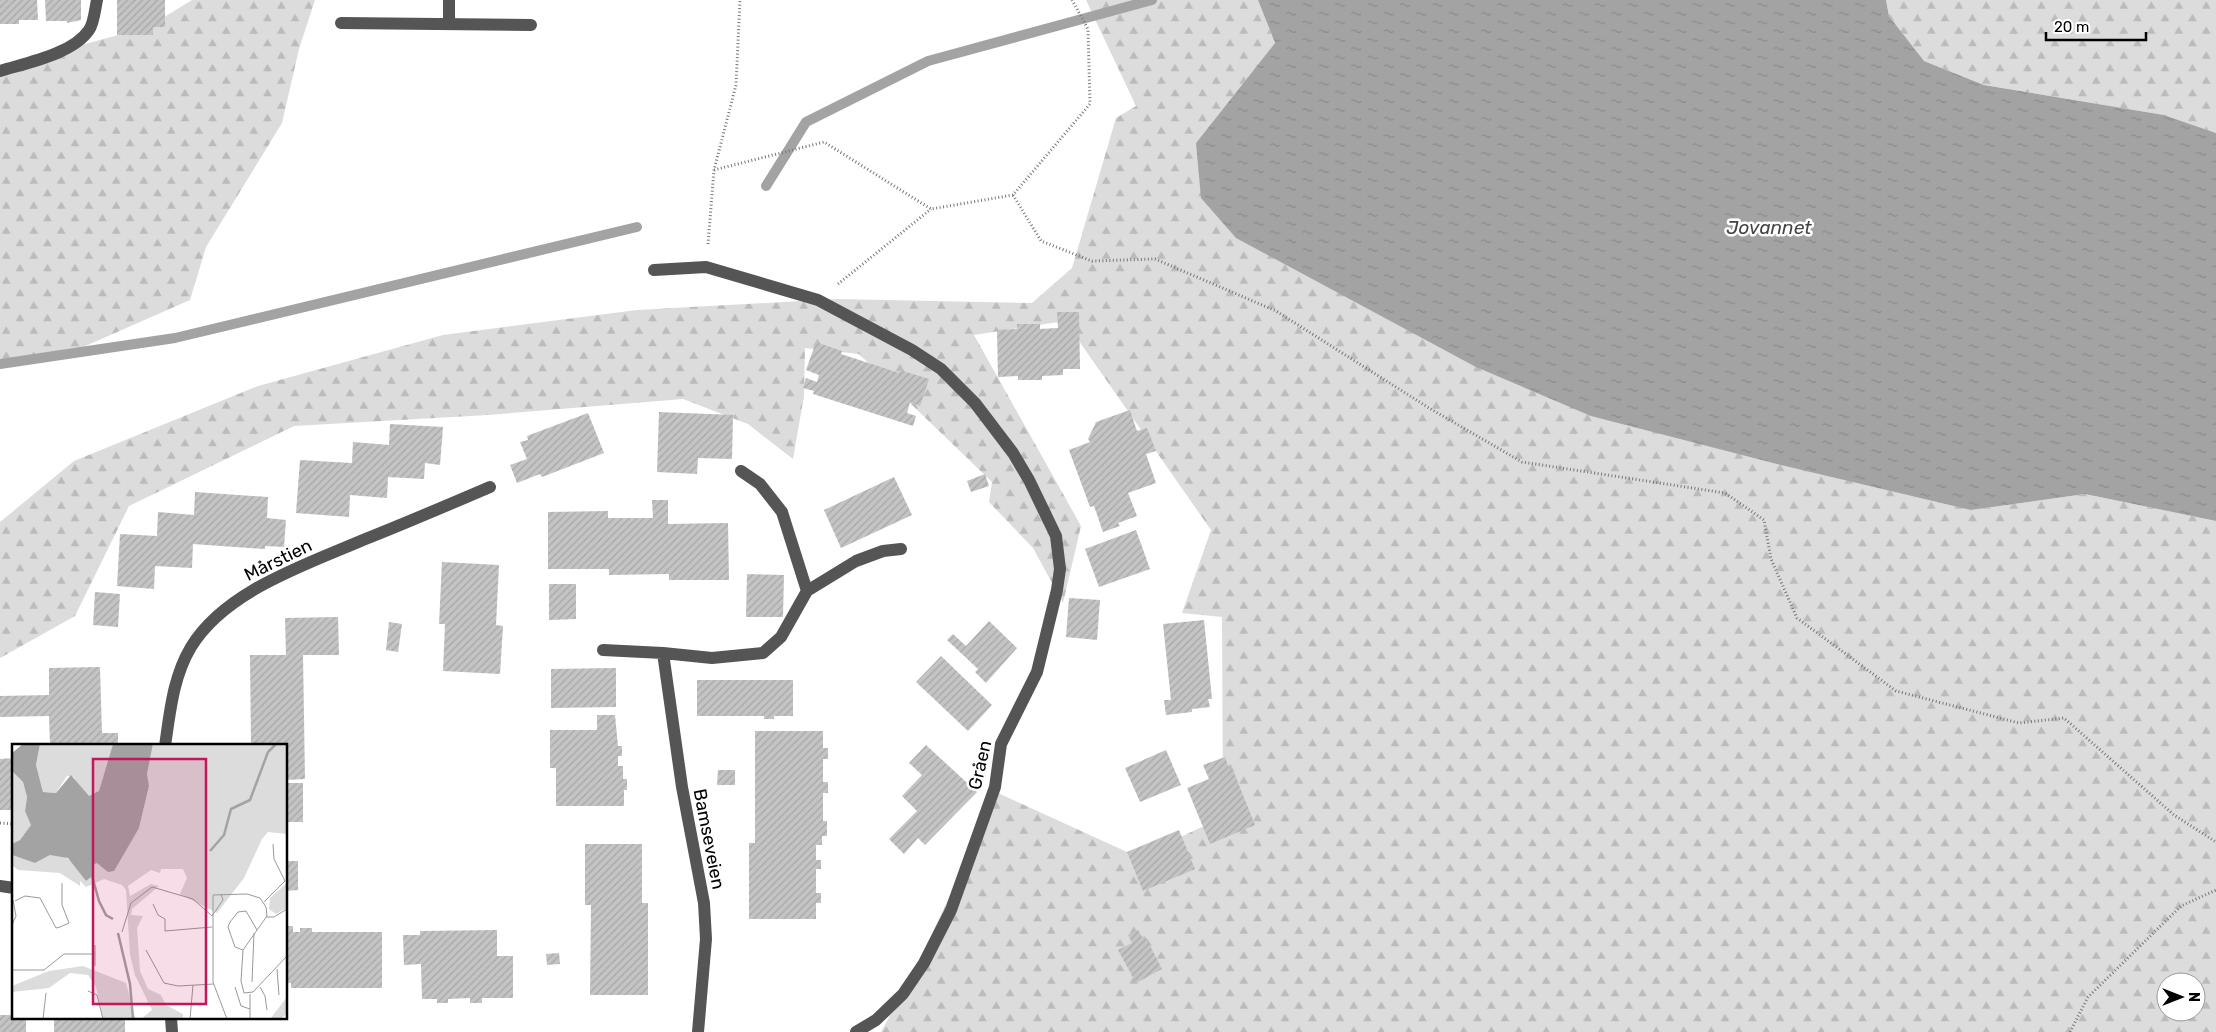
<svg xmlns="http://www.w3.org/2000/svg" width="2216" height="1032" font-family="Rubik,sans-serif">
  <defs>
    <pattern id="forest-firs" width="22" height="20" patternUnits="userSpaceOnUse" patternTransform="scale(1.25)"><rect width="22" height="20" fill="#dcdcdc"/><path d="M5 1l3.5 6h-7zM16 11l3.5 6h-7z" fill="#bbb"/></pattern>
    <pattern id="water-ripples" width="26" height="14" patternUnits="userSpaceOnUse" patternTransform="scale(1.25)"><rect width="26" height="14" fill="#a3a3a3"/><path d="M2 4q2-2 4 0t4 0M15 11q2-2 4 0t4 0" fill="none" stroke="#8b8b8b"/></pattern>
    <pattern id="building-hatch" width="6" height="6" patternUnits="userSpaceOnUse" patternTransform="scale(1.25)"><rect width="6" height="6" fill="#c4c4c4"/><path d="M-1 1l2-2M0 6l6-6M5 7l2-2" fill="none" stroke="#a7a7a7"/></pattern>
  </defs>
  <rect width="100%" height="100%" fill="#fff"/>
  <path fill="url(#forest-firs)" fill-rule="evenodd" d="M192,0H315L299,49L282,123L206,247L190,300L74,351L0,363V67L148,27Z
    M1086,0H1258L1275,43L1196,143L1971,510L2085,494L2216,521V1032H881L914,972L998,793L1138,857L1223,817L1222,617L1182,613L1211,530L1065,321L974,335L1081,526L1063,603L1033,548L989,502L992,482L859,354L805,348L804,396L793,459L748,424L683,399L488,415L294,426L129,506L75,616L0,658V522L74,461L258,386L443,335L637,310L837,299L1032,303L1072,268L1116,118L1136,106ZM2166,982H2196V1012H2166Z
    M1886,0H2216V133L2164,115L1984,85L1924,61L1889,16Z"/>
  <path fill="url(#water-ripples)" d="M1258,0H1886L1889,16L1924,61L1984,85L2164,115L2216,133V521L2085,494L1971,510L1781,465L1591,416L1476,367L1236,238L1201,198L1196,143L1275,43Z"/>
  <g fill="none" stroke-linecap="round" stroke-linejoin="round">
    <path stroke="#a3a3a3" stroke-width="10" d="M766,186L806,122L928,61L1152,0
      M0,364L175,338L637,227"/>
  </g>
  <path fill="url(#building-hatch)" d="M0,0H37L38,20H19V24H0Z
    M45,0H81V20L67,23V21H46Z
    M117,0H165V27H153V35H117Z
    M1057,312H1079L1080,369H1063V375L1042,376V380H1018V376L998,377L997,330L1017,329V324H1040V329L1058,328Z
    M816,342L842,351L841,354L899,373L900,370L929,379L920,406L910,402L907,413L916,416L913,426L813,394L814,391L803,388L806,378L817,382L819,375L806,370Z
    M1130,410L1137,431L1147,428L1156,451L1146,454L1156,483L1128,493L1137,516L1118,523L1120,526L1103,532L1094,506L1090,507L1069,450L1090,442L1088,439L1096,422Z
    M659,412L733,415L732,459L698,458L697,474L657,472Z
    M588,413L604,453L542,477L540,474L517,483L510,465L527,459L520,442L528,440L527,436Z
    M390,424L443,427L440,465L425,463L424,479L388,477L387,498L350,495L349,517L296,513L300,460L352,463L353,442L389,445Z
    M985,474L989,486L971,492L967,481Z
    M894,477L912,515L841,548L824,510Z
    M195,492L268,497L267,518L286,520L284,547L265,546V549L193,544L192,568L155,566L154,589L117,586L120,534L157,536L158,512L194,515Z
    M652,500H668V524L728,523L729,580H669V574L609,575V569H548V512L608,511V518H653Z
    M1136,530L1150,569L1099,587L1085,549Z
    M442,562L499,565L496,625L503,626L500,674L443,671L445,624H439Z
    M747,574L784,575L783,617H746Z
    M549,584H576V619L549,620Z
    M95,592L120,594L118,627L93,625Z
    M1069,598L1100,600L1097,640L1066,637Z
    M338,617L339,655H303L305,779L286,780V746H251L250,655H286L285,618Z
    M1204,620L1212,699H1208L1210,707L1192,709V712L1166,715L1164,700H1171L1163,624Z
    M989,621L1017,648L986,683L975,672L978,669L947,640L953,634L966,646Z
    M389,622L402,624L398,652L386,650Z
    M941,656L992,705L968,731L916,682Z
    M100,667L102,733H118V746H50L49,716L0,717V696L49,695V668Z
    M616,668V707L551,708V669Z
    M697,680H793V716H774V719H764V716H697Z
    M597,715H615L618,746H622V756H618V766H623V779H627V790H624V806H556V768H550V730H597Z
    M755,731H823V748H828V759H823V782H828V793H823V821H827V836H822V845H816V860H821V869H816V893H821V903H816V919H749V843H755Z
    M926,745L977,792L925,845L918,838L904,854L889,839L917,811L902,796L922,775L909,763Z
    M1166,750L1181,785L1140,802L1125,768Z
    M1225,757L1230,771L1233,770L1255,825L1210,844L1187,788L1209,779L1203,765Z
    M14,758V810H0V759Z
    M718,770H735V785H717Z
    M286,783H303V822H286Z
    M1179,830L1195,869L1143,891L1127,852Z
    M585,844H642V903H648V995H590L591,905H585Z
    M286,861H298V890L286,891Z
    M286,926H293V932H300V928H312V932H382V988H291V983H286Z
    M497,930V956H513V998H482V1003H470V998L448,999V1003H437V999H422L421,964L404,965L403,935H420V931Z
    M1138,930L1142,937L1145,936L1162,969L1136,983L1118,950L1132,943L1128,935Z
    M559,953L560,964L547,965L546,954Z
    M0,1015H14V1018H26V1032H0Z
    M54,1018H125V1032H54Z"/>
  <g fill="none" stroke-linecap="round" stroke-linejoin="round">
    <path stroke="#777" stroke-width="3" stroke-dasharray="1 2.5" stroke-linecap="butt" d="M714,170L824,142L931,209L1013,195L1090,104L1088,29L1072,0
      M1013,195L1041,241L1092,261L1155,259L1276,311L1429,408L1522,462L1725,493L1764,520L1771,559L1797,618L1896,691L2019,723L2064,718L2174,815L2216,842
      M708,244L714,170L736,85L740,0
      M838,284L931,209
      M0,823L14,824
      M2070,1032L2088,997L2181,906L2216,890"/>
    <path stroke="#555" stroke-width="12" d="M449,0V24
      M341,23L531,25
      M0,71C26,63 73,54 89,30C94,23 95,9 97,0
      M654,270L706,267L818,300L912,350L941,369L975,403L1013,453L1029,480L1056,536L1060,569L1057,590L1037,672L1001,744L995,787L951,910L924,963L903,994L876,1020L856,1032
      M741,471L760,484L782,512L807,591
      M603,650L663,653
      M165,746C170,712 173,677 191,647C225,591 305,565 363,540C406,523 448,505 490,487
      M0,886L14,888
      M171,1018L172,1032
      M698,1032L706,939L704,903L682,787L663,653L712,658L763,653L781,637L807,591L856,561L883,551L901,549"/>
  </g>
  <g text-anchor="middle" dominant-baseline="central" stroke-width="5" stroke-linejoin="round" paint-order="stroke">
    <g font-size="18" fill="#000" stroke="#fff">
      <text transform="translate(278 560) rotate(-26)">Mårstien</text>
      <text transform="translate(980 765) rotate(-77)">Gråen</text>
      <text transform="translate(709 839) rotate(79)">Bamseveien</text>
    </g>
    <g font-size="19" font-style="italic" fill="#444" stroke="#fff">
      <text x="1769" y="227">Jovannet</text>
    </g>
  </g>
  <g transform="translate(12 744)">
    <rect width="275" height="275" fill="#fff"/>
    <path d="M28,0H101L87,48L77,52L71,50L62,33L55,32L44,49L31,48L24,21ZM141,0H275V90L256,88L250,95L232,134L205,169L168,150L175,134L171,125H149L148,129L139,126L116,142L118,152L139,140L147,142L120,165L119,171L131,172L125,184L128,227L136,245L149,251L154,261L171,270V275H129L140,266L123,231L118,211L114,146L110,141L92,135L74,143L68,137V142L48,129L6,126L0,121V111L23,119L38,111H50L62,119L74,137L80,121L127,84L137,42L135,30ZM0,27L11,38L15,53L13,67L19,75V81L8,96L0,100ZM275,139V164L264,170L257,165L258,154ZM71,222L114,239L123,273L128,275H91L84,243L76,231L58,229L37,244L0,248V242L37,227ZM275,253V270L268,275H258Z" fill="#dcdcdc"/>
    <path d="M11,0H28L24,21L31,48L44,49L59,31L77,52L87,47L101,0H141L135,30L137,42L127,84L102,127L96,128L85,119L80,121V132L74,137L56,114L38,111L23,119L0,111V100L8,96L19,81L13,67L15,53L11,38L0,27V9Z" fill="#a3a3a3"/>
    <path fill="none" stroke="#a3a3a3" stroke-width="2.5" d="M198,107L212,91L219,65L238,56L256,8L264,0M80,132L87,157L94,171L101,175M106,189L118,240L121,275"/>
    <path fill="none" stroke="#999" stroke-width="1" d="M3,157L13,152L28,154L44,184L48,183L57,179L50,161V139M252,158L273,137L262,115L261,100M141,160L146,171L153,175V187L200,183M254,173H262L275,165M0,181L4,172L1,156M110,188L119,159L140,143L181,155L200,172L211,156L209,150M134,206L152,239L166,242L202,240M231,206L223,203L216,183L218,178L226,168L234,167L245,186M83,222V201M265,225L267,251M0,226H32L52,210H83M240,238L242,189M223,243L229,262L238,265M248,243L253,252L255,266M76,247L85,251L91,275M238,250V275M31,275L34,249M178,275L181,241M215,275L201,238V151L235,150L248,154L254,163L255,172L231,206L229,237L232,249L241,248L275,212"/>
    <path fill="#c2185b" fill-opacity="0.15" stroke="#c2185b" stroke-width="2.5" d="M81,15H194V260H81Z"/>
    <rect width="275" height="275" fill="none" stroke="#000" stroke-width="2.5"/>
  </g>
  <g transform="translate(2181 997) rotate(90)"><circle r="24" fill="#ffffff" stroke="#999999"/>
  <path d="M0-4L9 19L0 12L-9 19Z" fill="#000000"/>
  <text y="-8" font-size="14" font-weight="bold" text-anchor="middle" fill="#000000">N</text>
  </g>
  <path d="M2046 32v8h100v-8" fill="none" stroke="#000000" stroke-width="2.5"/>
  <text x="2054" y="32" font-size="15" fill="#000000" stroke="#ffffff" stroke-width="4" paint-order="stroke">20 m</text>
</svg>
